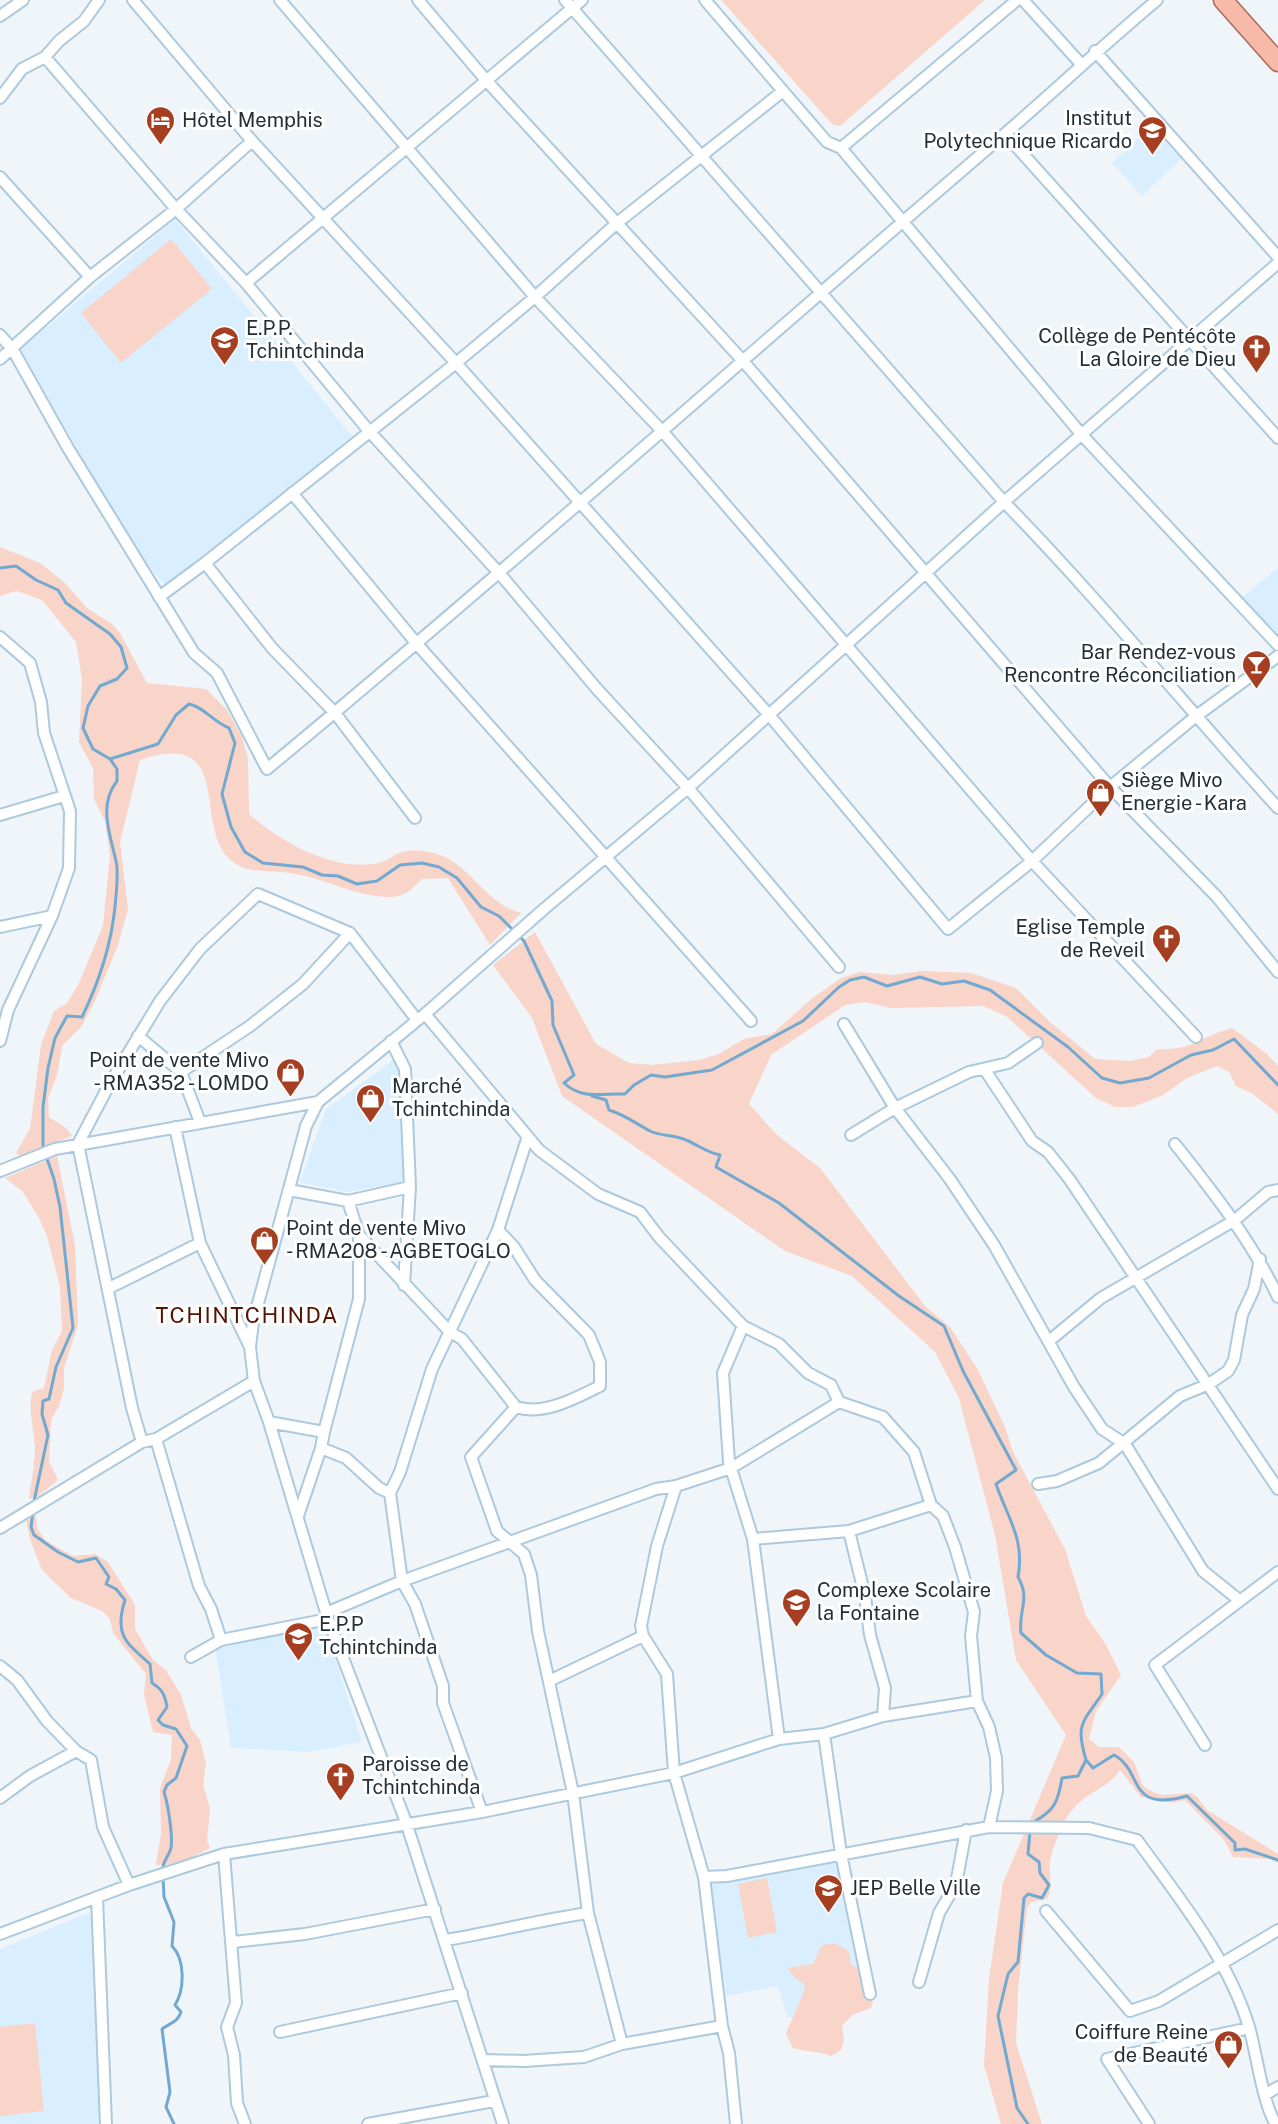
<svg xmlns="http://www.w3.org/2000/svg" width="1278" height="2124" font-family="'Public Sans',sans-serif">
  <rect width="100%" height="100%" fill="#f0f5fa"/>
  <path fill="#d9efff" d="M1151,126L1181,159L1142,196L1112,163Z
    M175,219L352,436L166,587L144,560L98,486L21,349Z
    M1278,567V636L1242,598Z
    M393,1060L400,1070L405,1182L347,1192L300,1182L326,1109Z
    M324,1625L362,1742L309,1752L231,1748L215,1647Z
    M837,1862L863,1968L868,2006L787,2018L778,1986L727,1996L708,1885Z
    M93,1911L102,2124H0V1949Z"/>
  <path fill="#f8d4c9" d="M721,0H985L840,126L832,124Z
    M171,239L212,289L121,363L81,313Z
    M0,547L40,563L65,583L87,608L112,624L120,633L147,683L206,689L227,710L242,737L248,758L249,814C283,843 332,872 379,863C387,861 392,856 399,853C410,848 429,851 440,855C472,867 485,903 521,913L490,945L448,878L422,879C413,888 405,897 391,897C355,897 325,878 290,873C271,870 249,874 233,862C190,829 238,727 140,760L120,842L128,909L118,945L94,1003L81,1027L62,1046L57,1076L48,1098L49,1117L66,1128L72,1136L20,1156L16,1153L30,1129L41,1045L54,1011L67,1003L78,985L103,926L110,855L105,821L94,799L93,768L79,742L82,679L76,642L42,600L17,591L0,596Z
    M535,932L596,1044L629,1063L652,1065L699,1060L719,1054L744,1039L772,1034L810,1000L841,978L860,972L892,975L922,971L971,973L1016,988L1050,1022L1095,1059L1131,1061L1149,1057L1157,1049C1193,1051 1201,1036 1232,1028L1267,1054L1278,1066V1114L1253,1094L1236,1086L1229,1072L1217,1066L1187,1078L1163,1095L1133,1107H1115L1096,1098L1006,1016L983,1006L890,1008L865,1002L845,1005L771,1055L749,1104L777,1135L820,1168L925,1306L950,1327L978,1370L1005,1427L1013,1452L1065,1549L1086,1616L1106,1645L1121,1675L1096,1711L1089,1739L1099,1747H1119L1134,1762L1143,1786L1153,1792L1162,1795L1191,1793L1197,1797L1207,1810L1278,1854V1863L1270,1859L1233,1857L1224,1840L1185,1800L1173,1803L1141,1797L1120,1770C1107,1791 1082,1791 1066,1819C1060,1830 1051,1851 1050,1863C1048,1877 1054,1885 1047,1899L1031,1902L1027,1907L1018,1990L1016,2043L1042,2124H1001L984,2065L989,1979L1003,1883L1066,1735L1016,1660L995,1535L971,1444L959,1398L935,1352L852,1276L785,1251L562,1096L532,1018L493,965Z
    M57,1156L75,1245L78,1325L64,1368V1388L59,1406L51,1420L49,1461L58,1480L37,1497L29,1499C31,1482 35,1466 35,1448C34,1426 28,1414 32,1392L44,1388L52,1350L62,1331L60,1287L47,1236L39,1218L23,1192L5,1178Z
    M36,1515L37,1528L45,1540L73,1556L95,1554L108,1562L135,1605V1629L153,1660L166,1670L181,1695L191,1728L200,1740L206,1763L203,1785L210,1808L207,1841L210,1848C196,1856 172,1867 156,1865L161,1833L160,1788L171,1760L172,1735L153,1732L144,1695L146,1674L113,1633L110,1619L102,1611L71,1598L42,1570L30,1539L26,1521Z
    M767,1878L777,1932L748,1938L738,1884Z
    M834,1943L849,1951L851,1966L863,1968L873,2002L871,2008L852,2015L842,2026L844,2040L841,2050L831,2056C819,2051 806,2052 793,2048L786,2034C791,2020 804,1996 805,1985L794,1977L788,1968L813,1964L821,1946Z
    M35,2023L44,2111L0,2116V2027Z"/>
  <g fill="none" stroke-linecap="round" stroke-linejoin="round">
    <path stroke="#71a9d1" stroke-width="3" d="M0,568L16,566L36,580L58,590L66,603L110,634L121,647L127,668L117,679L100,686L88,706L83,728L93,749L110,759L158,744L176,715L189,704C204,707 212,721 229,728L235,743L222,794L231,827L245,852L263,863L303,867L322,875L338,876L357,884L377,881L400,865L422,863L439,867L457,878L481,907L499,916L524,941L552,1001L553,1025L574,1075L564,1083C582,1100 603,1093 625,1094L634,1085L651,1075L665,1077L712,1070L803,1021L839,987L850,980L864,977L887,986L920,977L942,984L964,981L990,990L1068,1047L1102,1078L1120,1083L1149,1078L1191,1055L1213,1050L1234,1039L1278,1085
      M592,1096L606,1100L609,1110C625,1115 635,1123 650,1131C660,1136 675,1135 686,1140C698,1145 708,1153 720,1155L716,1167L779,1203L899,1296L944,1326L963,1371L1016,1470L996,1484C1008,1519 1025,1539 1018,1577C1031,1600 1018,1609 1021,1633L1046,1655L1077,1673L1101,1674L1102,1694C1083,1723 1075,1723 1086,1760L1078,1776L1062,1778C1058,1803 1054,1811 1032,1823
      M33,1506L48,1435L42,1414L43,1401L49,1399L56,1367L73,1328L60,1207L54,1179L43,1147V1107L48,1068L55,1038L67,1016L82,1017C99,982 111,946 115,907C116,894 119,873 116,861C110,834 98,805 117,781V769L110,759
      M33,1512L31,1527L34,1535L58,1552L78,1562L96,1558L109,1577L106,1584L116,1589L125,1600C114,1634 125,1642 150,1664L152,1683C162,1689 165,1695 167,1707L158,1720L163,1725L176,1729L187,1746L176,1778L167,1785L164,1792C168,1804 173,1836 171,1848C169,1857 162,1861 163,1870
      M1086,1760L1093,1768L1114,1755C1144,1771 1126,1813 1187,1796L1235,1843V1850L1245,1849L1278,1860
      M163,1877L164,1897L174,1922L172,1946C185,1959 185,1989 175,2005L181,2012C178,2022 170,2023 162,2029L170,2092L166,2107L174,2124
      M1028,2124L1017,2108L998,2016L1008,1974L1018,1962L1024,1898L1028,1894L1042,1898L1049,1885L1040,1873L1039,1862L1028,1854L1030,1831"/>
    <defs>
      <path id="street" d="M133,0L252,141L456,363L770,716L948,929L1032,861L1110,787L1195,717L1278,656
        M280,0L535,297L663,432L1032,861L1196,1037
        M418,0L485,79L743,361L1110,787L1217,897L1278,972
        M565,0L1004,502C1100,600 1186,707 1278,808
        M705,0L783,91
        M1023,0L1081,64
        M0,16L23,0
        M1095,51L1278,257
        M45,57L176,209L246,283L369,431L500,574L597,689L688,788L839,967
        M0,98L22,69L45,57L59,41L84,21L99,0
        M1005,134L1278,438
        M841,148L1082,435L1278,645
        M0,177L90,277
        M246,283L582,0
        M0,335L13,350L68,448L194,653L217,673L267,769C513,565 750,352 993,144C1048,97 1101,47 1157,0
        M0,359L90,277L176,209L252,141
        M292,493L417,644L751,1021
        M205,563L272,648L335,713L415,818
        M159,597L205,563L456,363L535,297L617,223L783,91L827,142L841,148L1017,0
        M0,637L30,663L41,702L44,733L70,811L69,868L52,916L8,1010L0,1041
        M0,815L64,796
        M0,927L52,916
        M425,1014L539,1150L598,1194L640,1212L659,1237L743,1326L779,1344L808,1373L831,1385L839,1402L883,1417L914,1452L931,1505L943,1516L955,1547L974,1612L971,1636L977,1701L989,1727L996,1758L997,1791L989,1827
        M844,1024L895,1108L949,1178L994,1245L1074,1387L1102,1429L1125,1444L1203,1571L1239,1600
        M138,1036L181,1072L200,1122
        M391,1041L405,1069L410,1187L404,1285
        M985,1070L1032,1141L1048,1152L1070,1180L1278,1489
        M181,1072L250,1026L303,984L350,933
        M175,1127L200,1243L250,1347
        M851,1135L895,1108L969,1072L1008,1063L1037,1043
        M1175,1144C1214,1193 1251,1240 1278,1297
        M0,1171L55,1149L318,1102
        M289,1190L348,1201L410,1187
        M359,1235L450,1332L462,1339L516,1407C543,1416 576,1398 600,1386V1362L589,1335L535,1280L514,1247L498,1230
        M109,1288L200,1243
        M743,1326L723,1373L729,1462L753,1539L779,1739
        M1049,1341L1101,1298L1235,1220L1268,1192L1278,1190
        M516,1407L471,1457L497,1531L524,1554L531,1575L538,1631L573,1793L588,1913L622,2044
        M269,1422L324,1432L359,1299V1235L348,1201
        M324,1432L321,1448L346,1458L379,1488L390,1493
        M156,1439L199,1586L211,1609L221,1640
        M142,1442L132,1408L78,1144L109,1085L160,1001L200,949L258,894L350,933L417,1020
        M1038,1484L1057,1481L1099,1463L1180,1396L1209,1384L1228,1371L1234,1360L1242,1315L1254,1289L1260,1259
        M676,1486L657,1546L641,1626L643,1636L667,1674L674,1773L704,1877L722,2026L729,2053L736,2124
        M298,1516L321,1448
        M0,1528L142,1442L156,1439L254,1381
        M753,1539L849,1531L931,1505
        M326,1613L402,1581L656,1489L676,1486L731,1468L839,1402
        M191,1657L221,1640L328,1619
        M0,1666L17,1680L47,1721L76,1751
        M549,1681L643,1636
        M883,1716L977,1701
        M824,1734L841,1854L870,1994
        M1205,1745L1155,1665L1278,1572
        M0,1798L30,1776L76,1751L91,1760L103,1827L129,1885
        M482,1812L443,1703V1686L415,1604L402,1581L390,1493L400,1472L432,1369L498,1230L527,1139
        M224,1854L236,2003L227,2027L234,2055L237,2103L245,2124
        M704,1877L727,1876L989,1827L1089,1828L1137,1840C1179,1898 1228,1958 1249,2027C1256,2050 1263,2106 1276,2124
        M97,1897L106,2124
        M1046,1911L1130,2011L1159,2001L1278,1930
        M0,1934L129,1885L224,1854L482,1812L674,1773L779,1739L824,1734L883,1716L885,1688L870,1635L865,1596L849,1531
        M446,1940C494,1932 540,1920 588,1913
        M233,1942L305,1934L435,1909
        M919,1982L939,1913L956,1884L966,1830
        M280,2032L462,1993
        M483,2060L524,2061L584,2057L622,2044L722,2026
        M1266,2094L1278,2087
        M368,2124L494,2101
        M503,2124L406,1822L328,1619L269,1422L254,1381L250,1347L253,1322L306,1126L318,1102L425,1014L544,909L688,788L1004,502L1278,263
        M1149,2124L1107,2059L1249,2028"/>
      <path id="primary" d="M1223,0L1278,62"/>
    </defs>
    <use href="#street" stroke="#acc9de" stroke-width="14"/>
    <use href="#primary" stroke="#a96a5a" stroke-width="21"/>
    <use href="#street" stroke="#fff" stroke-width="10"/>
    <use href="#primary" stroke="#f7b9a8" stroke-width="18"/>
  </g>
  <defs>
    <symbol id="hotel-pin" viewBox="-11 -11 22 30"><path d="M0 17L-7.5 6A9.5 9.5 0 1 1 7.5 6Z" fill="#a63e21" stroke="#fff"/><path d="M-6-4.5h1.5V1H6V5H4.5V3h-9V5H-6ZM-4 0a1.8 1.8 0 1 1 3.6 0ZM.5 0V-2.5h3Q6-2.5 6 0Z" fill="#fff"/></symbol>
    <symbol id="school-pin" viewBox="-11 -11 22 30"><path d="M0 17L-7.5 6A9.5 9.5 0 1 1 7.5 6Z" fill="#a63e21" stroke="#fff"/><path d="M0-5L7-2L0 1L-7-2ZM-4 1L0 2.5L4 1V4Q0 6-4 4Z" fill="#fff"/></symbol>
    <symbol id="church-pin" viewBox="-11 -11 22 30"><path d="M0 17L-7.5 6A9.5 9.5 0 1 1 7.5 6Z" fill="#a63e21" stroke="#fff"/><path d="M-1.2-6h2.4v3.5h3.3v2.4h-3.3V6h-2.4V-.1h-3.3v-2.4h3.3Z" fill="#fff"/></symbol>
    <symbol id="bar-pin" viewBox="-11 -11 22 30"><path d="M0 17L-7.5 6A9.5 9.5 0 1 1 7.5 6Z" fill="#a63e21" stroke="#fff"/><path d="M-6-5H6L.8 .8V4.5H3.5V6h-7V4.5H-.8V.8Z" fill="#fff"/></symbol>
    <symbol id="shop-pin" viewBox="-11 -11 22 30"><path d="M0 17L-7.5 6A9.5 9.5 0 1 1 7.5 6Z" fill="#a63e21" stroke="#fff"/><path d="M-5-2.5h2.3a2.7 3.5 0 0 1 5.4 0H5L5.5 6h-11ZM-1.5-2.5h3a1.5 2.3 0 0 0-3 0Z" fill="#fff"/></symbol>
  </defs>
  <g fill-rule="evenodd">
    <use href="#hotel-pin" x="144" y="104" width="33" height="45"/>
    <use href="#school-pin" x="1136" y="114" width="33" height="45"/>
    <use href="#school-pin" x="208" y="324" width="33" height="45"/>
    <use href="#church-pin" x="1240" y="332" width="33" height="45"/>
    <use href="#bar-pin" x="1240" y="648" width="33" height="45"/>
    <use href="#shop-pin" x="1084" y="776" width="33" height="45"/>
    <use href="#church-pin" x="1150" y="922" width="33" height="45"/>
    <use href="#shop-pin" x="274" y="1056" width="33" height="45"/>
    <use href="#shop-pin" x="354" y="1082" width="33" height="45"/>
    <use href="#shop-pin" x="248" y="1224" width="33" height="45"/>
    <use href="#school-pin" x="780" y="1586" width="33" height="45"/>
    <use href="#school-pin" x="282" y="1620" width="33" height="45"/>
    <use href="#church-pin" x="324" y="1760" width="33" height="45"/>
    <use href="#school-pin" x="812" y="1872" width="33" height="45"/>
    <use href="#shop-pin" x="1212" y="2028" width="33" height="45"/>
  </g>
  <g text-anchor="middle" dominant-baseline="central" stroke-width="6" stroke-linejoin="round" paint-order="stroke">
    <g font-size="20" fill="#232e36" stroke="#fff" text-anchor="start">
      <text x="1132" y="118" text-anchor="end">Institut<tspan x="1132" dy="23">Polytechnique Ricardo</tspan></text>
      <text x="182" y="120">Hôtel Memphis</text>
      <text x="246" y="328">E.P.P.<tspan x="246" dy="23">Tchintchinda</tspan></text>
      <text x="1236" y="336" text-anchor="end">Collège de Pentécôte<tspan x="1236" dy="23">La Gloire de Dieu</tspan></text>
      <text x="1236" y="652" text-anchor="end">Bar Rendez-vous<tspan x="1236" dy="23">Rencontre Réconciliation</tspan></text>
      <text x="1121" y="780">Siège Mivo<tspan x="1121" dy="23">Energie - Kara</tspan></text>
      <text x="1145" y="927" text-anchor="end">Eglise Temple<tspan x="1145" dy="23">de Reveil</tspan></text>
      <text x="269" y="1060" text-anchor="end">Point de vente Mivo<tspan x="269" dy="23">- RMA352 - LOMDO</tspan></text>
      <text x="392" y="1086">Marché<tspan x="392" dy="23">Tchintchinda</tspan></text>
      <text x="286" y="1228">Point de vente Mivo<tspan x="286" dy="23">- RMA208 - AGBETOGLO</tspan></text>
      <text x="817" y="1590">Complexe Scolaire<tspan x="817" dy="23">la Fontaine</tspan></text>
      <text x="319" y="1624">E.P.P<tspan x="319" dy="23">Tchintchinda</tspan></text>
      <text x="362" y="1764">Paroisse de<tspan x="362" dy="23">Tchintchinda</tspan></text>
      <text x="850" y="1888">JEP Belle Ville</text>
      <text x="1208" y="2032" text-anchor="end">Coiffure Reine<tspan x="1208" dy="23">de Beauté</tspan></text>
    </g>
    <g font-size="22" letter-spacing="1.5" fill="#551401" stroke="#fff">
      <text x="247" y="1315">TCHINTCHINDA</text>
    </g>
  </g>
</svg>
